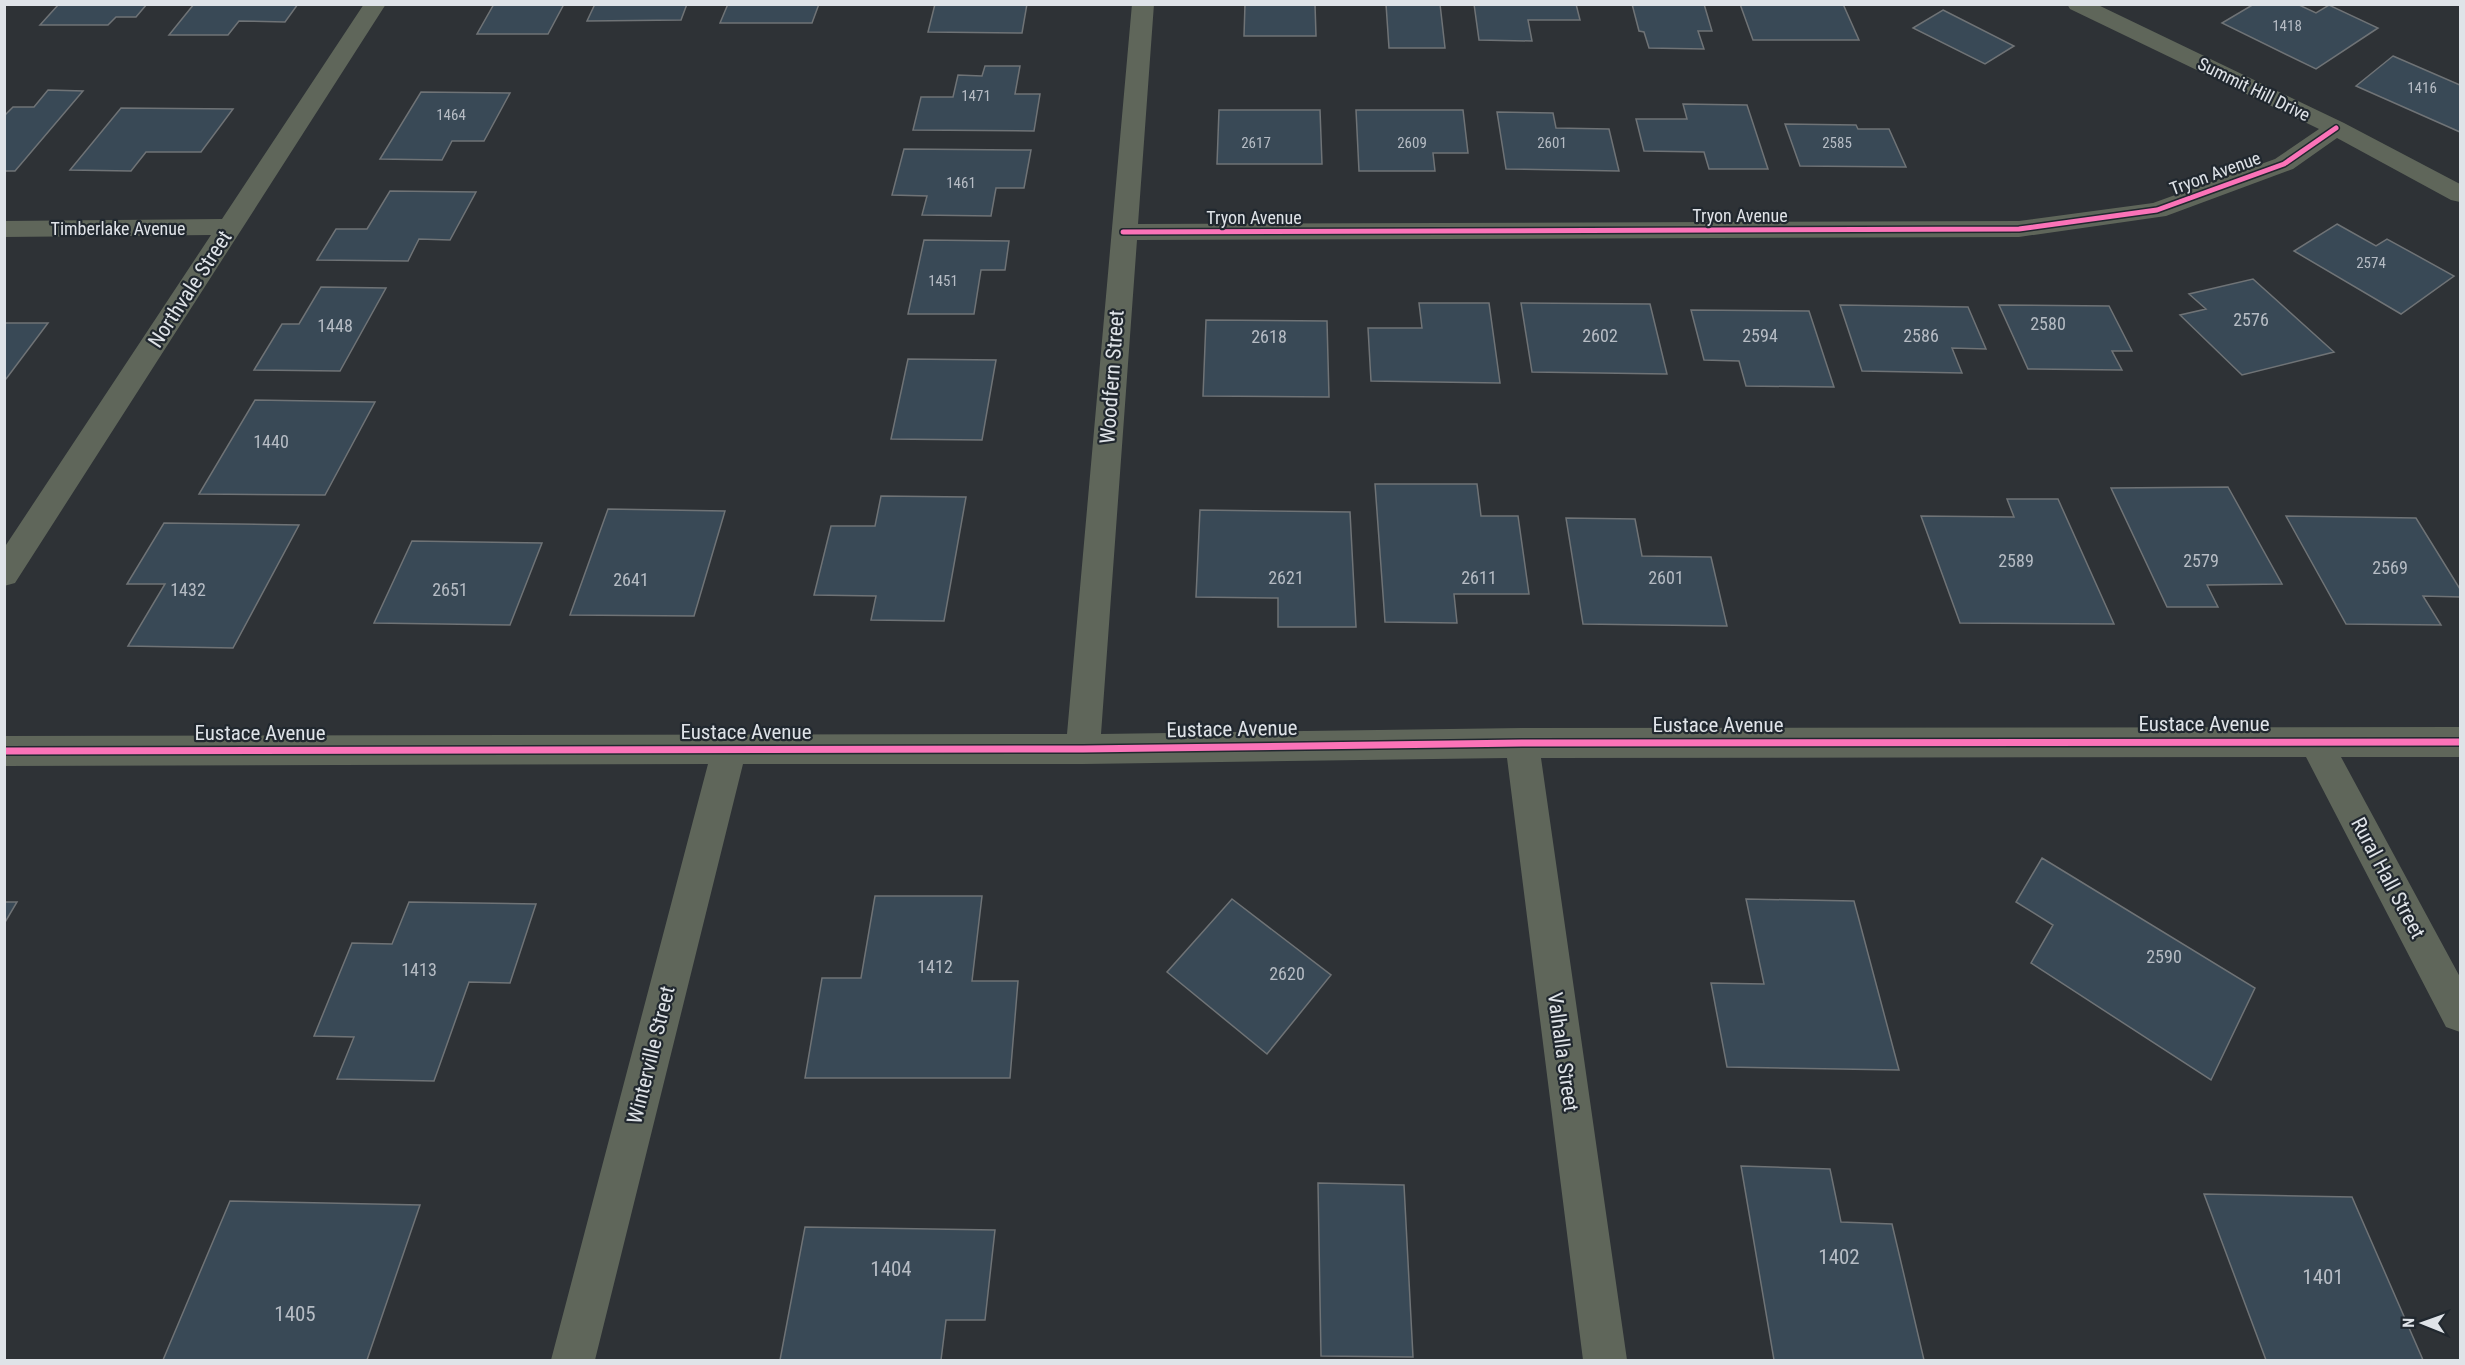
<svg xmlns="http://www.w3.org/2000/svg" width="2465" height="1365" font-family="'Roboto Condensed',sans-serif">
  <rect width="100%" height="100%" fill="#2e3236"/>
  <path fill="#394956" stroke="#6f7376" stroke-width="1.5" d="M59,4H147L136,17H116L108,25H40Z
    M194,4H298L285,22L239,21L228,35H169Z
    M494,4H564L548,34H477Z
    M595,4H687L681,20L587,21Z
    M728,4H819L812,23H720Z
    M935,4H1027L1022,33L928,32Z
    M1245,4H1315L1316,36H1244Z
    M1386,4H1440L1445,48H1389Z
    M1474,4H1576L1580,20H1528L1532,41L1479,40Z
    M1632,4H1704L1712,31H1698L1704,49L1649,48L1644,32L1639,31Z
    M1740,4H1843L1859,40H1753Z
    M2254,4H2297L2316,13L2329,5L2378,28L2316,69L2222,23Z
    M1943,10L2014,46L1985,64L1913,28Z
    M2393,56L2460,85V132L2356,86Z
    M985,66H1020L1015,94H1040L1034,131L913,130L921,97H953L958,75L982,76Z
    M48,90L83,91L15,171H4V116L13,107H34Z
    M421,92L510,93L484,141H452L442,160L380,159Z
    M1683,104L1747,105L1768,169H1709L1704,152L1644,151L1636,119H1687Z
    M121,108L233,109L201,152H146L131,171L70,170Z
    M1219,110H1320L1322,164H1217Z
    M1356,110H1463L1468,153H1433L1435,171H1359Z
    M1497,112L1553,113L1556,128L1609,129L1619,171L1506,169Z
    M1785,124L1856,125L1858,129H1889L1906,167L1800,166Z
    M904,149L1031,150L1024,188H996L991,216L922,215L927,196L892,195Z
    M390,191L476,192L450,240L419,239L408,261L317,260L336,229H367Z
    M2337,224L2376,246L2387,239L2454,276L2401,314L2294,251Z
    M924,240L1009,241L1005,270H981L974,314H908Z
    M2253,279L2334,352L2242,375L2180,315L2206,309L2189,294Z
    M321,287L386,288L340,371L254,370L282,324H299Z
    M1419,303H1489L1500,383L1371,381L1368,328H1422Z
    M1521,303L1650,304L1667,374L1532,372Z
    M1840,305L1968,307L1986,349L1952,348L1962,373L1862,371Z
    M1999,305L2109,306L2132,351H2112L2122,370L2028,369Z
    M1691,310L1809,311L1834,387L1746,386L1739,361L1704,360Z
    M1206,320L1327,321L1329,397L1203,396Z
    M4,323H48L6,379H4Z
    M908,359L996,360L982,440L891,439Z
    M255,400L375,402L325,495L199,494Z
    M1375,484H1477L1481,516H1518L1529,594H1454L1457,623L1385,622Z
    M2228,487L2282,584L2207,585L2218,607H2167L2111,488Z
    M881,496L966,497L944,621L871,620L876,596L814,595L831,526H875Z
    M2007,499H2058L2114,624L1960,623L1921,516L2014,517Z
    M608,509L725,511L694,616L570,615Z
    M1200,510L1350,512L1356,627H1278V598L1196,597Z
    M2286,516L2416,518L2460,589V597L2423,596L2441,625L2346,624Z
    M1566,518L1635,519L1642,556L1711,557L1727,626L1583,624Z
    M164,523L299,525L233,648L128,646L165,584H127Z
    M412,541L542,543L510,625L374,623Z
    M2042,858L2255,988L2211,1080L2031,963L2053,925L2016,902Z
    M875,896H982L972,981H1018L1010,1078H805L822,978H861Z
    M1232,899L1331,975L1267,1054L1167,972Z
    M1746,899L1854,901L1899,1070L1727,1067L1711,983L1764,984Z
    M4,902H17L4,924Z
    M409,902L536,904L510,983L469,982L434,1081L337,1079L354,1037L314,1036L352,943L392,944Z
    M1741,1166L1830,1169L1841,1222L1892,1224L1924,1360H1774Z
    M1318,1183L1404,1185L1413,1357L1321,1356Z
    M2204,1194L2352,1197L2423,1360H2266Z
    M230,1201L420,1205L367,1360H163Z
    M805,1227L995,1230L985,1320H946L941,1360H780Z"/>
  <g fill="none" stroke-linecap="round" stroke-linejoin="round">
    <path fill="#5f665a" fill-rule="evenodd" d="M364,4H386L15,583L4,586V548L211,235L4,237V221L222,219Z
      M1132,4H1154L1138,224L2019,221L2153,203L2275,159L2319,129L2070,9L2067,4H2096L2344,123L2460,184V202L2451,200L2337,138L2293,169L2166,216L2019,237L1137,240L1101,734L1522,728L2460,727V757H2341L2460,977V1032L2446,1027L2306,757L1541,758L1627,1360H1583L1507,758L1083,764H743L595,1360H551L708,764L4,766V736L1067,734Z"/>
    <defs>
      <path id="cycleway-far1" d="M1123,232L2019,229L2157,210L2284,164L2336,128"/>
      <path id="cycleway" d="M4,751L1083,749L1522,743L2460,742"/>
    </defs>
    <use href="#cycleway-far1" stroke="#21282f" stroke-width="8"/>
    <use href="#cycleway" stroke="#21282f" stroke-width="10"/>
    <use href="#cycleway-far1" stroke="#fb73b8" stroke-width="5"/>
    <use href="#cycleway" stroke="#fb73b8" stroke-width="7"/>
  </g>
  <g text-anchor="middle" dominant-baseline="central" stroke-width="4.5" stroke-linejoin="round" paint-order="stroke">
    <g font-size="15" fill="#b6bcc4">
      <text x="2287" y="26">1418</text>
      <text x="2422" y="88">1416</text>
      <text x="976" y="96">1471</text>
      <text x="451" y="115">1464</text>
      <text x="1256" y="143">2617</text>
      <text x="1412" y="143">2609</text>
      <text x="1552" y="143">2601</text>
      <text x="1837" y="143">2585</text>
      <text x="961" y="183">1461</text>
      <text x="2371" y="263">2574</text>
      <text x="943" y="281">1451</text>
    </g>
    <g font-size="18" fill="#dfe3e8" stroke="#21282f">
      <text transform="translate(2254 89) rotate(26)">Summit Hill Drive</text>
      <text transform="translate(2215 173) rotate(-20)">Tryon Avenue</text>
      <text x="1740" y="215">Tryon Avenue</text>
      <text x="1254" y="217">Tryon Avenue</text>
      <text x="118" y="228">Timberlake Avenue</text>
    </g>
    <g font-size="18" fill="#b6bcc4">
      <text x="2251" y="319">2576</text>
      <text x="2048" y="323">2580</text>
      <text x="335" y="325">1448</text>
      <text x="1600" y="335">2602</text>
      <text x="1760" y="335">2594</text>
      <text x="1921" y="335">2586</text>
      <text x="1269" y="336">2618</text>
      <text x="271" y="441">1440</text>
      <text x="2016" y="560">2589</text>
      <text x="2201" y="560">2579</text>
      <text x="2390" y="567">2569</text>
      <text x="1286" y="577">2621</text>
      <text x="1479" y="577">2611</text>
      <text x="1666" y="577">2601</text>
      <text x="631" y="579">2641</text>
      <text x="188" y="589">1432</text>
      <text x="450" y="589">2651</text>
      <text x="2164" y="956">2590</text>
      <text x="935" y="966">1412</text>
      <text x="419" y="969">1413</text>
      <text x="1287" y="973">2620</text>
    </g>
    <g font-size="21" fill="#dfe3e8" stroke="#21282f">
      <text transform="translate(190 289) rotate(-57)">Northvale Street</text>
      <text transform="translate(1112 377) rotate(-86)">Woodfern Street</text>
      <text x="2204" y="724">Eustace Avenue</text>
      <text x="1718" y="725">Eustace Avenue</text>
      <text transform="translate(1232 729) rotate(-1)">Eustace Avenue</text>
      <text x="746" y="732">Eustace Avenue</text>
      <text x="260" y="733">Eustace Avenue</text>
      <text transform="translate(2388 878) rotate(62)">Rural Hall Street</text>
      <text transform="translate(1563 1052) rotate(82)">Valhalla Street</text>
      <text transform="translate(651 1055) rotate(-76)">Winterville Street</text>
    </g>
    <g font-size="21" fill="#b6bcc4">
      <text x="1839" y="1257">1402</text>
      <text x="891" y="1269">1404</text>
      <text x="2323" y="1277">1401</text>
      <text x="295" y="1314">1405</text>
    </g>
  </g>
  <rect width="2465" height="1365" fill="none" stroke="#dfe3e8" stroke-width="12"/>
  <g transform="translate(2423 1323) rotate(271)" stroke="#21282f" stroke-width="4.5" paint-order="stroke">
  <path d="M0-4.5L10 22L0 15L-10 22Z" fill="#dfe3e8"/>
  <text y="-9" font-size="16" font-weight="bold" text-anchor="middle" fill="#dfe3e8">N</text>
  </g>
</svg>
